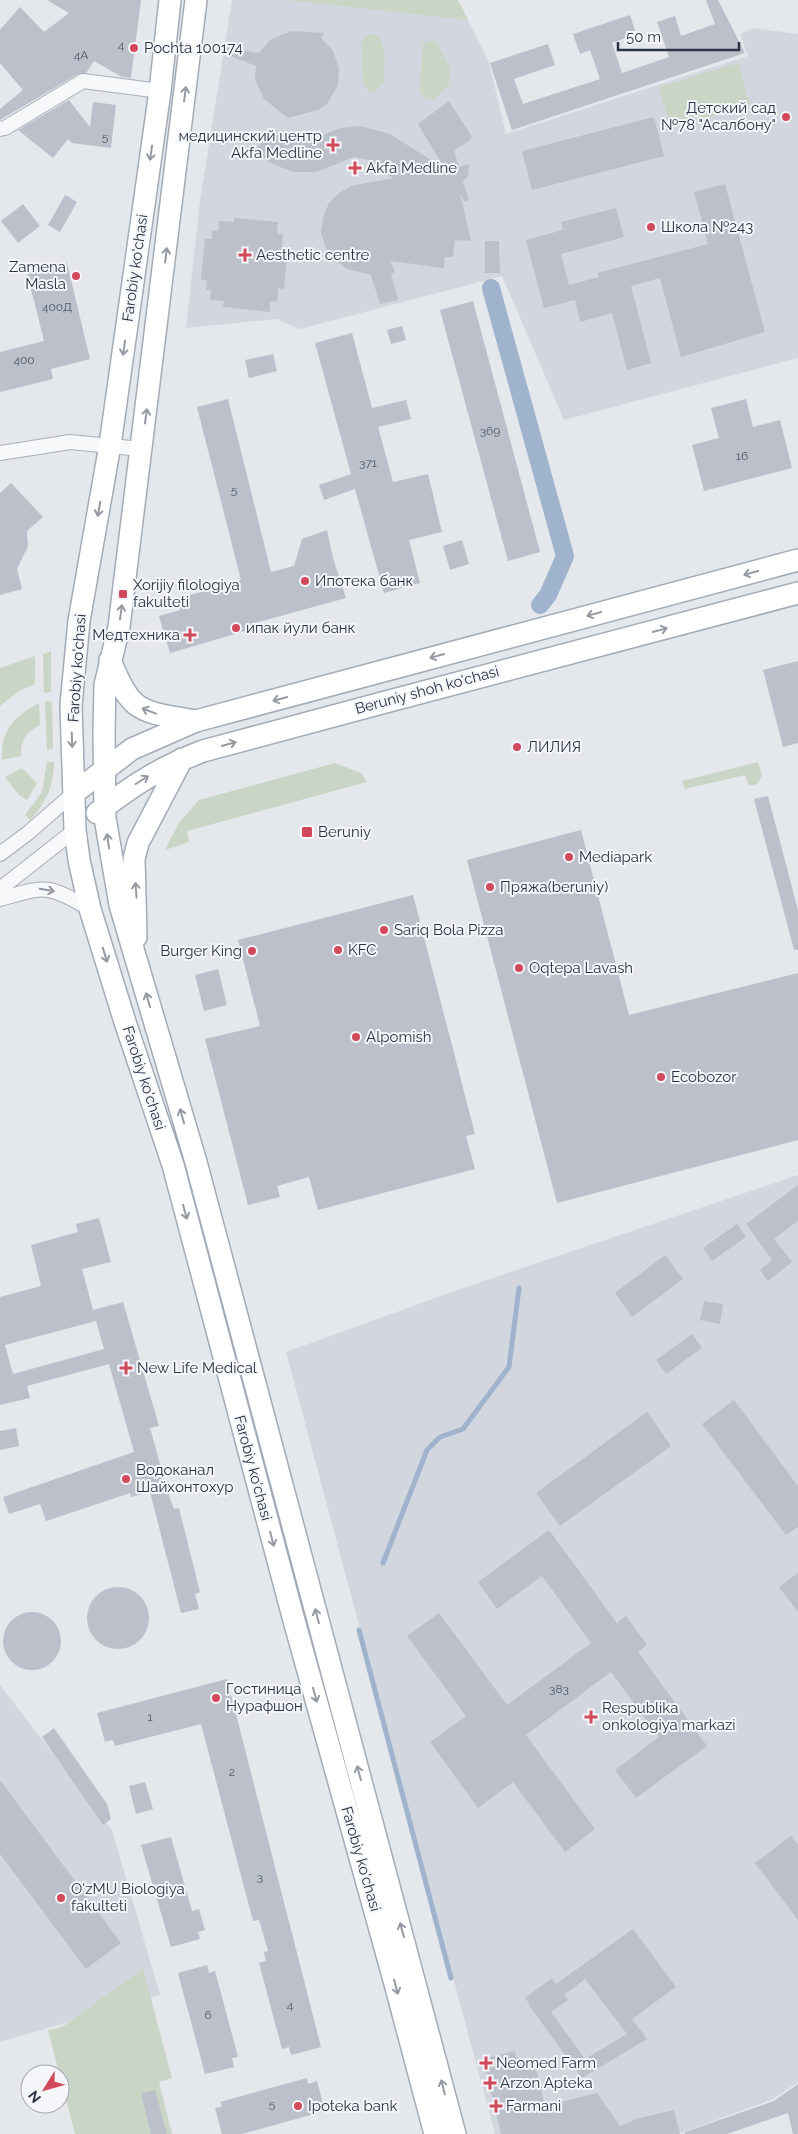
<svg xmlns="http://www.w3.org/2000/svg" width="798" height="2134" font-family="Raleway,sans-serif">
  <rect width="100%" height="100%" fill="#e4e7ec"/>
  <path fill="#d2d6de" d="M232,0H458L489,63L506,134L748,56L740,34L753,28L798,34V358L564,420L502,276L300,329L276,319L186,328L200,201Z
    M798,1175V2082L771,2100L678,2134H495L286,1352L466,1287Z
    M0,1685L112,1830L160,1995L0,2042Z"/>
  <path fill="#c9d6c5" d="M287,0H458L468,20Z
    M367,34C390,34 384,66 384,82L374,93L369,91C358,79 365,58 361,42Z
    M432,40L438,43C450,73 461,76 434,100C426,99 423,98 420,90L422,48L424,43Z
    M738,63L750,104L671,128L659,87Z
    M51,651V692L44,693L43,654Z
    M35,656V684L20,690L0,706V668Z
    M45,701L52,702L53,749L47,750Z
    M39,703L40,725C26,732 20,741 21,756L2,760C1,729 13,718 39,703Z
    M47,762H54C54,785 46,803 30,820L25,815L42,792Z
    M758,762L762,776L757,784L749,786L745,775L685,789L682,781Z
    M335,763L361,773L367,782L187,831L189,842L165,850L179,823L199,800Z
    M22,768L37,783L27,800L19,795L5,777Z
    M143,1969L172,2078L159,2082L172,2134H75L48,2030L62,2027Z"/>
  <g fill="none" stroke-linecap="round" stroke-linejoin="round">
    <path stroke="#9fb4cc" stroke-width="5" d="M383,1563L427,1450L440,1437L463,1429L509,1367L519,1288
      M359,1630L451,1978"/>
    <path stroke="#9fb4cc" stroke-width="18" d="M491,288L565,556L548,595L540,605"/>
  </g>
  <path fill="#bbc0ca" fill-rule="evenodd" d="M47,0H141L131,78L122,77L94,61L86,73L78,74L0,120V109L23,90L0,63V30L20,7L44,32L69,13Z
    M706,0H718L745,53L512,130L490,63L548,44L555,65L514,79L523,104L600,79L590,50L580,54L573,34L630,15L636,34L612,43L622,73L669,57L657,22L675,16L681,36L715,24Z
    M291,31L324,33L321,38L333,51L339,68L338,85L327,104L318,110L288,118L264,99L255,80L256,66L223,53L224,47L259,53L270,40Z
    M69,100L90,127L93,102L116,105L111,148L72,143L68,139L53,158L18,130Z
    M449,101L472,137L468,142L454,150L459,167L469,164L468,175L463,182L469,200L465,202L460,194L471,241L455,240L453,257H445L444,268L390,261L395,272L391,274L398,300L380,304L371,275L347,269L335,260L326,248L321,233L323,217L329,203L339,193L351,186L393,178L369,160L354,157L316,172H293L270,163L255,149L272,134L310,141L340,128L360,126L390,134L445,169L418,124Z
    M654,117L664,156L532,190L522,151Z
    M725,184L765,332L681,357L660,278L631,286L651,363L627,370L612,313L580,322L575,300L544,308L526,240L563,230L561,222L616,208L624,237L561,254L569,285L599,277L597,273L708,244L694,192Z
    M65,195L77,202L60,232L48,225Z
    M23,204L40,226L18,243L1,221Z
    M234,218L278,222L277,234H283L282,249L288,250L284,289L278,288L277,302L270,301V312L223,307L224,301L210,300L211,290H206L207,280H201L205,239H212V230L218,231L219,221L234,222Z
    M485,241H499L500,273H485Z
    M67,263L90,359L51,369L53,379L0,392V352L44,341L27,273Z
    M473,301L540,552L508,561L440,310Z
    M402,326L406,340L391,344L387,330Z
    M352,333L372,408L406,400L411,419L378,427L393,482L428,474L442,532L409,540L420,583L384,593L355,489L324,500L319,485L351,474L315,343Z
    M273,354L277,371L249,378L245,360Z
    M228,399L271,572L294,566L302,539L327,530L333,558L346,598L251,624L252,629L170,653L159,616L180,610L177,599L241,580L197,407Z
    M746,399L753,427L780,420L792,468L704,491L692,445L719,438L711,408Z
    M11,483L43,517L27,531L28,546L17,569L22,589L0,595V493Z
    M462,540L469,564L450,570L443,546Z
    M798,661V743L783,747L763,670Z
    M768,796L798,910V950H794L754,799Z
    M581,830L629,1015L798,973V1140L557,1203L467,860Z
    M413,895L475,1134L466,1136L475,1169L318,1210L309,1177L277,1186L280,1197L248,1205L205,1039L260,1026L238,940Z
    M218,969L227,1005L204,1011L195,975Z
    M798,1185V1221L774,1239L792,1262L768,1281L760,1270L772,1260L746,1224Z
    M99,1218L111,1262L82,1269L96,1321L5,1345L13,1374L104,1349L93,1310L123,1302L159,1426L150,1428L168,1493L174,1509L179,1508L200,1592L195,1594L199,1609L181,1613L150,1492L131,1497L130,1493L46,1521L40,1504L9,1514L3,1497L134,1452L109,1364L27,1386L30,1398L0,1405V1297L41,1286L31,1245L78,1232L76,1224Z
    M737,1224L746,1237L712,1261L703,1248Z
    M665,1255L683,1279L632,1317L615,1293Z
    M704,1301L723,1304L720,1324L700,1320Z
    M692,1334L702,1348L666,1374L656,1360Z
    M734,1400L798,1486V1527L786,1535L702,1424Z
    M647,1412L671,1446L560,1526L536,1493Z
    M16,1428L19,1446L0,1450V1431Z
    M549,1530L617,1623L626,1616L647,1645L638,1652L707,1746L636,1798L615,1770L659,1737L611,1672L526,1735L595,1829L565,1852L513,1782L478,1808L430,1742L466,1716L407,1636L439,1613L507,1705L591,1643L542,1576L497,1609L478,1582Z
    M798,1573V1612L779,1587Z
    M87 1618a31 31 0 1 1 62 0a31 31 0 1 1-62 0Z
    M3 1641a29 29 0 1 1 58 0a29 29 0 1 1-58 0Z
    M227,1679L321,2047L291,2055L289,2047L282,2049L259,1963L266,1961L264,1952L268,1951L259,1920L253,1921L201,1724L115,1746L113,1740L105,1742L97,1713Z
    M54,1728L107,1804L111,1819L103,1825L42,1737Z
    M0,1780L121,1943L86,1969L0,1854Z
    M145,1782L153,1809L136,1814L129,1786Z
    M791,1836L798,1845V1920L755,1863Z
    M171,1837L192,1911L199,1909L205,1930L198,1932L200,1939L171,1947L141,1845Z
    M633,1929L676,1987L632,2019L647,2039L582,2078L528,2004L529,2003L525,1998L552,1978L556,1984ZM585,1979L627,2034L585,2059L551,2012L568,2000L564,1995Z
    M207,1965L209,1973L215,1971L238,2057L232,2058L234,2067L205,2074L178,1973Z
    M515,2051L517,2061L533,2057L545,2106L597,2093L620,2126L636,2119L674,2110L680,2134H501L483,2059Z
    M307,2078L308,2084L317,2081L325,2111L242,2134H222L215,2108L222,2107L220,2102Z
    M798,2084V2134H793L788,2113L727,2134H685V2132L774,2101Z
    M155,2090L167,2134H151L141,2093Z"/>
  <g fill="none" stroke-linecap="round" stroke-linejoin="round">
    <defs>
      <path id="minor" d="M0,129L5,128L83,81L160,91
        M0,453L70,442L141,449
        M0,854L28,833L74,793
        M0,889L75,830
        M0,899C48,886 46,884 90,909"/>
      <path id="primary" d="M170,0L160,91L110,445L79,621L71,705L75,830L79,860L90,909L125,1022L173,1165L293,1617L394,1980L435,2134
        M196,0L123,594L119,627L105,685L104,731L105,818L120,905L196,1162L455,2134
        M110,660C132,715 140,711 196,721
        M74,793L132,749L196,721L798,560
        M97,813C133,785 161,767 203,751C401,697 600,646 798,593
        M136,937L134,859L138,843L182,759"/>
    </defs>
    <use href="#minor" stroke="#a9aeb7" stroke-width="16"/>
    <use href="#primary" stroke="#a3abb8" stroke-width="24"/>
    <use href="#minor" stroke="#f7f8fa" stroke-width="14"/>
    <use href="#primary" stroke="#fff" stroke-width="21"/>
  </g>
  <defs><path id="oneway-shaft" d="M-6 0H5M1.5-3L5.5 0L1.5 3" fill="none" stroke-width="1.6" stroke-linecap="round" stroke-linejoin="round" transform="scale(1.25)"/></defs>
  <g stroke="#959aa2">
    <use href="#oneway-shaft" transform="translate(185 94) rotate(-83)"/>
    <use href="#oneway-shaft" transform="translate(151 153) rotate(98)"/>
    <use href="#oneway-shaft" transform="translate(166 255) rotate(-83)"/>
    <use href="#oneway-shaft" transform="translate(124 348) rotate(98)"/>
    <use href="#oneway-shaft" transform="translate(146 416) rotate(-82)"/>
    <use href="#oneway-shaft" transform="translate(99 509) rotate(100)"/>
    <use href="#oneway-shaft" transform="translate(751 573) rotate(165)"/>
    <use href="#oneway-shaft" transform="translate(121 612) rotate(-82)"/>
    <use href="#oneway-shaft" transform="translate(594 614) rotate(165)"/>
    <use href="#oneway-shaft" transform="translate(660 630) rotate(-15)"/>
    <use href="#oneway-shaft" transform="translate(437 656) rotate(165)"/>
    <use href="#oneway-shaft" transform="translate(280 699) rotate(164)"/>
    <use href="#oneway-shaft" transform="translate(149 711) rotate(-159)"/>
    <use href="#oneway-shaft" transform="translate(72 740) rotate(88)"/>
    <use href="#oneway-shaft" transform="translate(229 744) rotate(-16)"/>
    <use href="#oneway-shaft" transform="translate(142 780) rotate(-32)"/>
    <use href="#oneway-shaft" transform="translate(108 841) rotate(-98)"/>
    <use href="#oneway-shaft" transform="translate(136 890) rotate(-94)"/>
    <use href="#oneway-shaft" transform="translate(105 955) rotate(73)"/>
    <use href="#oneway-shaft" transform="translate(148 1000) rotate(-106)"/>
    <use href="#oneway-shaft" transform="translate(182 1116) rotate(-106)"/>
    <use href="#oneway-shaft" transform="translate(185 1212) rotate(75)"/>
    <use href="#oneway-shaft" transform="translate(272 1539) rotate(75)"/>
    <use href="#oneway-shaft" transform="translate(317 1616) rotate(-105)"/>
    <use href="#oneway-shaft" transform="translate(315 1695) rotate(74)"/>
    <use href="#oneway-shaft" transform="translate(359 1773) rotate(-105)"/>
    <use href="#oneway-shaft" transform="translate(402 1930) rotate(-105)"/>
    <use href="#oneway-shaft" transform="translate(396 1987) rotate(75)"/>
    <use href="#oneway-shaft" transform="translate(443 2087) rotate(-104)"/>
  </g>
  <use stroke="#9196a0" href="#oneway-shaft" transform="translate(47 890) rotate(10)"/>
  <g fill="#d1495b" stroke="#f4f6f9" stroke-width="2">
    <circle cx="134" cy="48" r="5"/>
    <circle cx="786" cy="117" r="5"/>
    <path d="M330.5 137.5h5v5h5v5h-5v5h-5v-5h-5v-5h5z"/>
    <path d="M352.5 160.5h5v5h5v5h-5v5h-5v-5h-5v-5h5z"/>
    <circle cx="651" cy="227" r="5"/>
    <path d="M242.5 247.5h5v5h5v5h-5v5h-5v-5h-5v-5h5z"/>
    <circle cx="76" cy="276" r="5"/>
    <circle cx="305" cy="581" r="5"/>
    <rect x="118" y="589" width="10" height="10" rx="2.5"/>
    <circle cx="236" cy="628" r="5"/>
    <path d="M187.5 627.5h5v5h5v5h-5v5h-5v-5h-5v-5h5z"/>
    <circle cx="517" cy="747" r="5"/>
    <rect x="301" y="826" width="12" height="12" rx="2.5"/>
    <circle cx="569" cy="857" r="5"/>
    <circle cx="490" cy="887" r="5"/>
    <circle cx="384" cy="930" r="5"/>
    <circle cx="338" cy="950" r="5"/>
    <circle cx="252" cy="951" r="5"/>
    <circle cx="519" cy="968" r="5"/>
    <circle cx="356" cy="1037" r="5"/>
    <circle cx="661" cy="1077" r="5"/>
    <path d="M123.5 1360.5h5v5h5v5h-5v5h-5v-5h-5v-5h5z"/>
    <circle cx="126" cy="1479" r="5"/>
    <circle cx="216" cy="1698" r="5"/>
    <path d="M588.5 1709.5h5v5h5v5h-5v5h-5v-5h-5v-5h5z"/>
    <circle cx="61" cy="1898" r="5"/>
    <path d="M483.5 2055.5h5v5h5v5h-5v5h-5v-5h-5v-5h5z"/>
    <path d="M487.5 2075.5h5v5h5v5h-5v5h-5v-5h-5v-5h5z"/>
    <circle cx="298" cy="2106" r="5"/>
    <path d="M493.5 2098.5h5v5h5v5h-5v5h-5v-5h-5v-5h5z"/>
  </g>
  <g text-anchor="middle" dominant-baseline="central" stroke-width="4" stroke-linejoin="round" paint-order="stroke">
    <g font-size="12" fill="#4f5766">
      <text x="121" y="45">4</text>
      <text x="81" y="55">4A</text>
      <text x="105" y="137">5</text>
      <text x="57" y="307">400Д</text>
      <text x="24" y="360">400</text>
      <text x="490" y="431">369</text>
      <text x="742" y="456">16</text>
      <text x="368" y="463">371</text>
      <text x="234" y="490">5</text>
      <text x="559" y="1689">383</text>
      <text x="150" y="1717">1</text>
      <text x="232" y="1772">2</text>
      <text x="260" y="1877">3</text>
      <text x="290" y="2005">4</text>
      <text x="208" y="2015">6</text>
      <text x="272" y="2104">5</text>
    </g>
    <g font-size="15" fill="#2b3445" stroke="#f4f6f9" text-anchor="start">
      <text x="144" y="48">Pochta 100174</text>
      <text x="776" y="108" text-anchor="end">Детский сад<tspan x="776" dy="17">№78 "Асалбону"</tspan></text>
      <text x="322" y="136" text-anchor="end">медицинский центр<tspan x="322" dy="17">Akfa Medline</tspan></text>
      <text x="366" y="168">Akfa Medline</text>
      <text x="661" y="227">Школа №243</text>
      <text x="256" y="255">Aesthetic centre</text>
      <text x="66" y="267" text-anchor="end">Zamena<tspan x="66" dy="17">Masla</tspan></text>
      <text x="315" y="581">Ипотека банк</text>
      <text x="133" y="585">Xorijiy filologiya<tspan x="133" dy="17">fakulteti</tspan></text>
      <text x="246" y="628">ипак йули банк</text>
      <text x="180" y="635" text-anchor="end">Медтехника</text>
      <text x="527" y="747">ЛИЛИЯ</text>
      <text x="318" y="832">Beruniy</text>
      <text x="579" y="857">Mediapark</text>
      <text x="500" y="887">Пряжа(beruniy)</text>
      <text x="394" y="930">Sariq Bola Pizza</text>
      <text x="348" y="950">KFC</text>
      <text x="242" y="951" text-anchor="end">Burger King</text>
      <text x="529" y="968">Oqtepa Lavash</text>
      <text x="366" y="1037">Alpomish</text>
      <text x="671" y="1077">Ecobozor</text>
      <text x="137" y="1368">New Life Medical</text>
      <text x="136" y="1470">Водоканал<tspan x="136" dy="17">Шайхонтохур</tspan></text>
      <text x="226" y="1689">Гостиница<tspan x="226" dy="17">Нурафшон</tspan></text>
      <text x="602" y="1708">Respublika<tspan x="602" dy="17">onkologiya markazi</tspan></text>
      <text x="71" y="1889">O'zMU Biologiya<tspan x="71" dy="17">fakulteti</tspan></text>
      <text x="496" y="2063">Neomed Farm</text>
      <text x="500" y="2083">Arzon Apteka</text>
      <text x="308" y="2106">Ipoteka bank</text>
      <text x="506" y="2106">Farmani</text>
    </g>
    <g font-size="15" fill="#2b3445" stroke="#f4f6f9">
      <text transform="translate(135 268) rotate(-82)">Farobiy ko'chasi</text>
      <text transform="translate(77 668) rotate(-86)">Farobiy ko'chasi</text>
      <text transform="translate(427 690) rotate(-15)">Beruniy shoh ko'chasi</text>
      <text transform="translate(144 1078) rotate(72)">Farobiy ko'chasi</text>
      <text transform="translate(253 1468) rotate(75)">Farobiy ko'chasi</text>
      <text transform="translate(361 1859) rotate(74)">Farobiy ko'chasi</text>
    </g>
  </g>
  <g transform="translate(45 2089) rotate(233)"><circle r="24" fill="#f4f6f9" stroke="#a4a8b1"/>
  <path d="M0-4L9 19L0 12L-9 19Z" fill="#d1495b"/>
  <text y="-8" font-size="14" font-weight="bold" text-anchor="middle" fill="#2b3445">N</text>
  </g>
  <path d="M618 42v8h121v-8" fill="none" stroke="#2b3445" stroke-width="2.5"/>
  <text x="626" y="42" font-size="15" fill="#2b3445" stroke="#f4f6f9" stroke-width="4" paint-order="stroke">50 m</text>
</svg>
